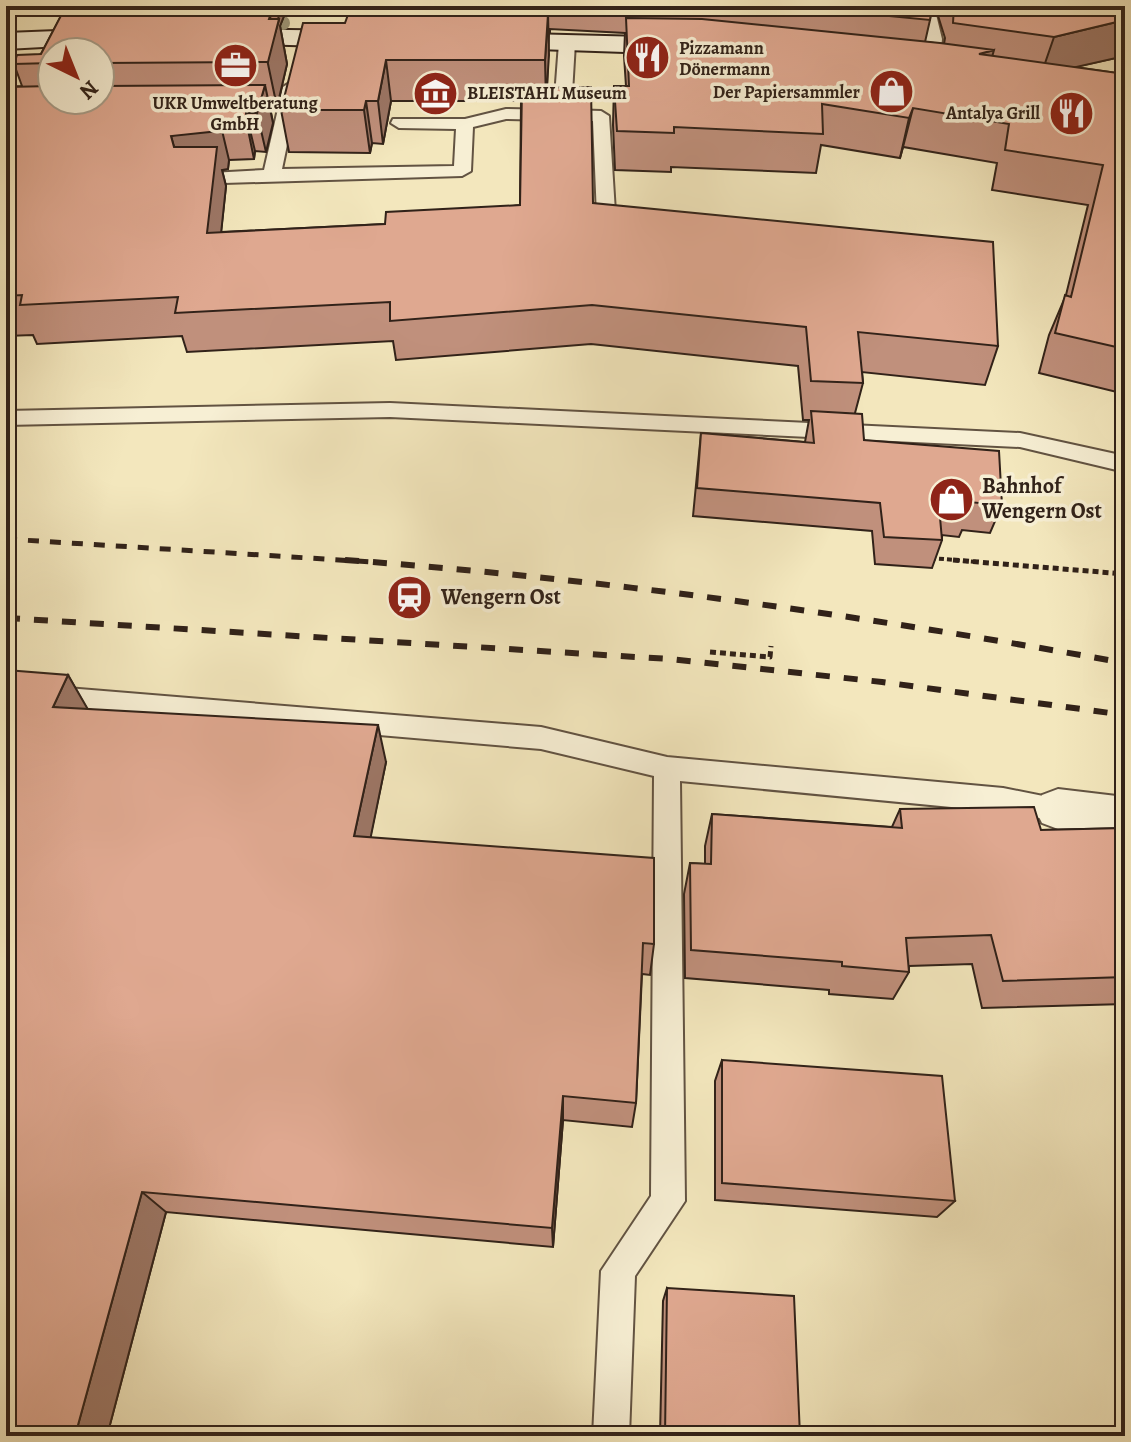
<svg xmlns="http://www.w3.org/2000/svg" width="1131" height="1442" font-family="Alegreya,serif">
  <rect width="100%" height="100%" fill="#f3e7bd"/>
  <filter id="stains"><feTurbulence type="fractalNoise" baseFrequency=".0025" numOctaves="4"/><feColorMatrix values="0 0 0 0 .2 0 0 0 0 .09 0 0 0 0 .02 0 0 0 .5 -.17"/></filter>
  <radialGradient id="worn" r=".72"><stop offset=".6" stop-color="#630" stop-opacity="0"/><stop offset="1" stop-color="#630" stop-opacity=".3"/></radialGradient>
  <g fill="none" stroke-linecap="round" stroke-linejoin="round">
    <defs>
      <path id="lane" d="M918,6H934L942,39L939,71L931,76L923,71L926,39Z
        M567,38L575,43L571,110L601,111L609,116L615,212L635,215V223L606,221L597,216L593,121L506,119L473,127L471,171L462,176L192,184L183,179L192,174L264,170L283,87L291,82L299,87L282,169L454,166L456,129L399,128L391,123L393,119H465L506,109L554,110L559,43Z
        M390,403L1020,433L1125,456V472L1020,447L390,417L6,425V411Z
        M6,683L541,727L667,757L1003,788L1068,801L1072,809L1068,817L1058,821L1003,812L680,781L685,1201L635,1276L629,1436H593L601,1271L651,1196L654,776L541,749L6,703Z"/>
      <path id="street" d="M1058,789L1125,797V837L1058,829L1042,823L1035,809L1042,795Z"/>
      <path id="secondary" d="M108,29L117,31L121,37L117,43L6,49V33Z
        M224,29L360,31L369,33L373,39L369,45L360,47L215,43L211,37L215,31Z
        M488,33L683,38L692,40L696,46L692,52L683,54L479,47L475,41L479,35Z"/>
    </defs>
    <use href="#lane" stroke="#625342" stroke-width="4"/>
    <use href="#street" stroke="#625342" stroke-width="4"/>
    <use href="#secondary" stroke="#312219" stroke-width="4"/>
    <path stroke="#312219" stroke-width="4" stroke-dasharray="5 3" stroke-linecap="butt" d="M931,558L978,562"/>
    <path stroke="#312219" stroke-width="5" stroke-dasharray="6 4" stroke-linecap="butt" d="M953,560L1125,574
      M710,652L770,657L771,646"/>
    <use href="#lane" fill="#f7efd4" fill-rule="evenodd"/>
    <use href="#street" fill="#f7efd4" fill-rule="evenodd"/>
    <use href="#secondary" fill="#f7efd4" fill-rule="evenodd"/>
    <path stroke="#312219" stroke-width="5" stroke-dasharray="11 11" stroke-linecap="butt" d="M6,539L372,562"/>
    <path stroke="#312219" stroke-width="6" stroke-dasharray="14 14" stroke-linecap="butt" d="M345,560C607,579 866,616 1125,663
      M6,618L669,659L882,682L1125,715"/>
  </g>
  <circle fill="#9e9677" cx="283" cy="23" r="7"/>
  <path fill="#c0907c" stroke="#312219" stroke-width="2" fill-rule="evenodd" d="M35,6H288L280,26L287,64L277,107H270L273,123L266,152L255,151L254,159L229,160L228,169L222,170L226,186L221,232L385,224L520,205L521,101H391L383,144L372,143L370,153L289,152L281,110L345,23L360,10V6H932L930,20L925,42L944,44L945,38L935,6H1125V56L1075,67L1125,74V394L1039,373L1049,335L1066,295L1088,205L992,190L997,163L903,147L900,158L821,145L816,173L671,167V172L615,170L613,125L614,86H626L624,56L625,33L550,29V33H549L547,88L593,203L998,346L985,385L862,372L863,383L855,413L864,440L1002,505L990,533L962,530L959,537L942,535V540L932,568L875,564L872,531L693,516L701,433L805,442L809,420H803L798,366L591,344L396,360L393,341L187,352L182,336L37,344L33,335L6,336V87L22,86L14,64L41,54L62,14L38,15ZM52,52H100V100H52Z
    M68,675L87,709L386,762L370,838L654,944L650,975L642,974L636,1103L632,1127L563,1120L553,1247L166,1212L107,1436Z
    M900,809L1041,830L1125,828V1004L982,1008L972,964L909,966V972L893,999L829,994V990L685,978L684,894L690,863L705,864V846L712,814L892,827Z
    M722,1060L955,1201L937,1217L715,1200V1081Z
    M667,1288L800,1436H660L663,1301Z"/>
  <path fill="#9c7665" stroke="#312219" stroke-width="2" d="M262,6H263L271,48L270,16L274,37L279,20L276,6H288L280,26L287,64L277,107L258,16Z
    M548,14L549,55L546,101L545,60Z
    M1125,20V56L1041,75L1054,37Z
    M994,50L983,89L979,54Z
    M386,60L391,101L383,144L378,101Z
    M265,85L273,123L266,152L257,113Z
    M366,101L372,143L370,153L364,110Z
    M913,108L903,147L900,158L909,118Z
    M246,113L255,151L254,159L246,120Z
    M220,122L229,160L228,169L222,170L226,186L217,272L182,175L171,136Z
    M68,675L90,713L53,707Z
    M378,725L386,762L364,870L354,836Z
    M563,1096V1120L553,1247L552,1228Z
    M142,1192L166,1212L107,1436H75Z"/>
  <path fill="#dfa890" stroke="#312219" stroke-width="2" d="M66,6H262L258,16H270L269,19H279L268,62L100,63V52H52V63L14,64L17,55L41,54Z
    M785,6H932L930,20Z
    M954,6H1125V20L1054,37L953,23Z
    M350,9L548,14L545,60H386L378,101H366L364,110H281L303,23H345Z
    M626,18L702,19L940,43L994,50L979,54L1125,74V349L1055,333L1065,295L1071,297L1103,165L1005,150L1009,124L913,108L909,118L822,104L823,134L674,127V133L617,131L614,86H629Z
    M265,85L257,113H246V120L220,122L219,131L171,136L174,147H217L207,233L385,224L386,212L520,205L522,88L591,87L593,203L993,242L998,346L858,332L863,383L811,381L806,327L592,305L390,321V302L175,313L178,297L20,305L22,295L6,296V87L52,86V100H100V86Z
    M811,411L862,414L864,440L999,451L1002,505L969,502L970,509L939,506L942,540L884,537L880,503L697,488L701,433L814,443Z
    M6,670L68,675L53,707L378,725L354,836L654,858V944L643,943L636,1103L563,1096L552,1228L142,1192L75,1436H6Z
    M1034,807L1041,830L1125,828V977L1003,981L991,935L906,938L909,972L842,966V962L691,950L690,863L711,864L712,814L902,828L900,809Z
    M722,1060L942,1076L955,1201L722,1183Z
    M667,1288L794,1296L800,1436H665Z"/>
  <defs>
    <symbol id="restaurant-disc" viewBox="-11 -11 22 22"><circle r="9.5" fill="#8f2418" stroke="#f7efd4"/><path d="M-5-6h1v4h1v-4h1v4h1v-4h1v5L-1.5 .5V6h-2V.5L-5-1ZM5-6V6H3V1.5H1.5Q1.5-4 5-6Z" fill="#fff"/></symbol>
    <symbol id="office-disc" viewBox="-11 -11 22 22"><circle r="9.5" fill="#8f2418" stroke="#f7efd4"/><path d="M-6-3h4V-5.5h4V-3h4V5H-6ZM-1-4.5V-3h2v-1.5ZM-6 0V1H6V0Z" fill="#fff"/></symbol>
    <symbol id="shop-disc" viewBox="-11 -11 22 22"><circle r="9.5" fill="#8f2418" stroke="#f7efd4"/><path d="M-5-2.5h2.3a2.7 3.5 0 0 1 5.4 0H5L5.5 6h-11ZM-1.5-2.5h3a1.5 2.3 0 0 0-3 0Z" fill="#fff"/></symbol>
    <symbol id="museum-disc" viewBox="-11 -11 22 22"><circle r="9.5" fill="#8f2418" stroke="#f7efd4"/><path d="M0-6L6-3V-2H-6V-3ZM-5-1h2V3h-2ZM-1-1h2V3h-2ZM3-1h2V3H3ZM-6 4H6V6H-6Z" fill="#fff"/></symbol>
    <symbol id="station-disc" viewBox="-11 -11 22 22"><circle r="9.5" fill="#8f2418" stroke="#f7efd4"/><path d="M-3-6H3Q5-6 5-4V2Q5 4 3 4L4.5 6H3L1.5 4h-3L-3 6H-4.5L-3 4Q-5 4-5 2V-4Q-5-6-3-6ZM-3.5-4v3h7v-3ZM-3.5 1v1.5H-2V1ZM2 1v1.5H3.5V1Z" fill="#fff"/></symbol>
  </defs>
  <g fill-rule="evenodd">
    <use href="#restaurant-disc" x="622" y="32" width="51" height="51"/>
    <use href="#office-disc" x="210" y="40" width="51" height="51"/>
    <use href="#shop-disc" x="866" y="66" width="51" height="51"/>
    <use href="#museum-disc" x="410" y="68" width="51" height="51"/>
    <use href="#restaurant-disc" x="1046" y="88" width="51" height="51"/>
    <use href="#shop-disc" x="926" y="474" width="51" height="51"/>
    <use href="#station-disc" x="384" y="572" width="51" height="51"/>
  </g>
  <g text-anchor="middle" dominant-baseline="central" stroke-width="7" stroke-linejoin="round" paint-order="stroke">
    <g font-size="18" font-weight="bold" fill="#312219" stroke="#f7efd4" text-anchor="start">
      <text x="679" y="48">Pizzamann<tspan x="679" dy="21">Dönermann</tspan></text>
      <text x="860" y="92" text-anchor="end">Der Papiersammler</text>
      <text x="467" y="93">BLEISTAHL Museum</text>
      <text x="235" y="103" text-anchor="middle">UKR Umweltberatung<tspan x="235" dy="21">GmbH</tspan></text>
      <text x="1040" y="113" text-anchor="end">Antalya Grill</text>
    </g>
    <g font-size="22" font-weight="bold" fill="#312219" stroke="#f7efd4" text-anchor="start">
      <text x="982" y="486">Bahnhof<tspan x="982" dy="25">Wengern Ost</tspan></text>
      <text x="441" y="597">Wengern Ost</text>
    </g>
  </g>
  <rect width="1131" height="1442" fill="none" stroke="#f3e7bd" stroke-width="32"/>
  <rect x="8" y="8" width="1115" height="1426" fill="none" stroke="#312219" stroke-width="4"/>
  <rect x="16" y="16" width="1099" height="1410" fill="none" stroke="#312219" stroke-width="2"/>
  <g transform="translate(76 76) rotate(137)"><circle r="38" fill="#f7efd4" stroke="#a89d89" stroke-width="2"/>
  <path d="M0-6L14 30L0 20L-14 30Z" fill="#8f2418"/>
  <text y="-12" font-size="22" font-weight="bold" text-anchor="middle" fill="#312219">N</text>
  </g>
  <rect width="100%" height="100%" filter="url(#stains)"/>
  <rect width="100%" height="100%" fill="url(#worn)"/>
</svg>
